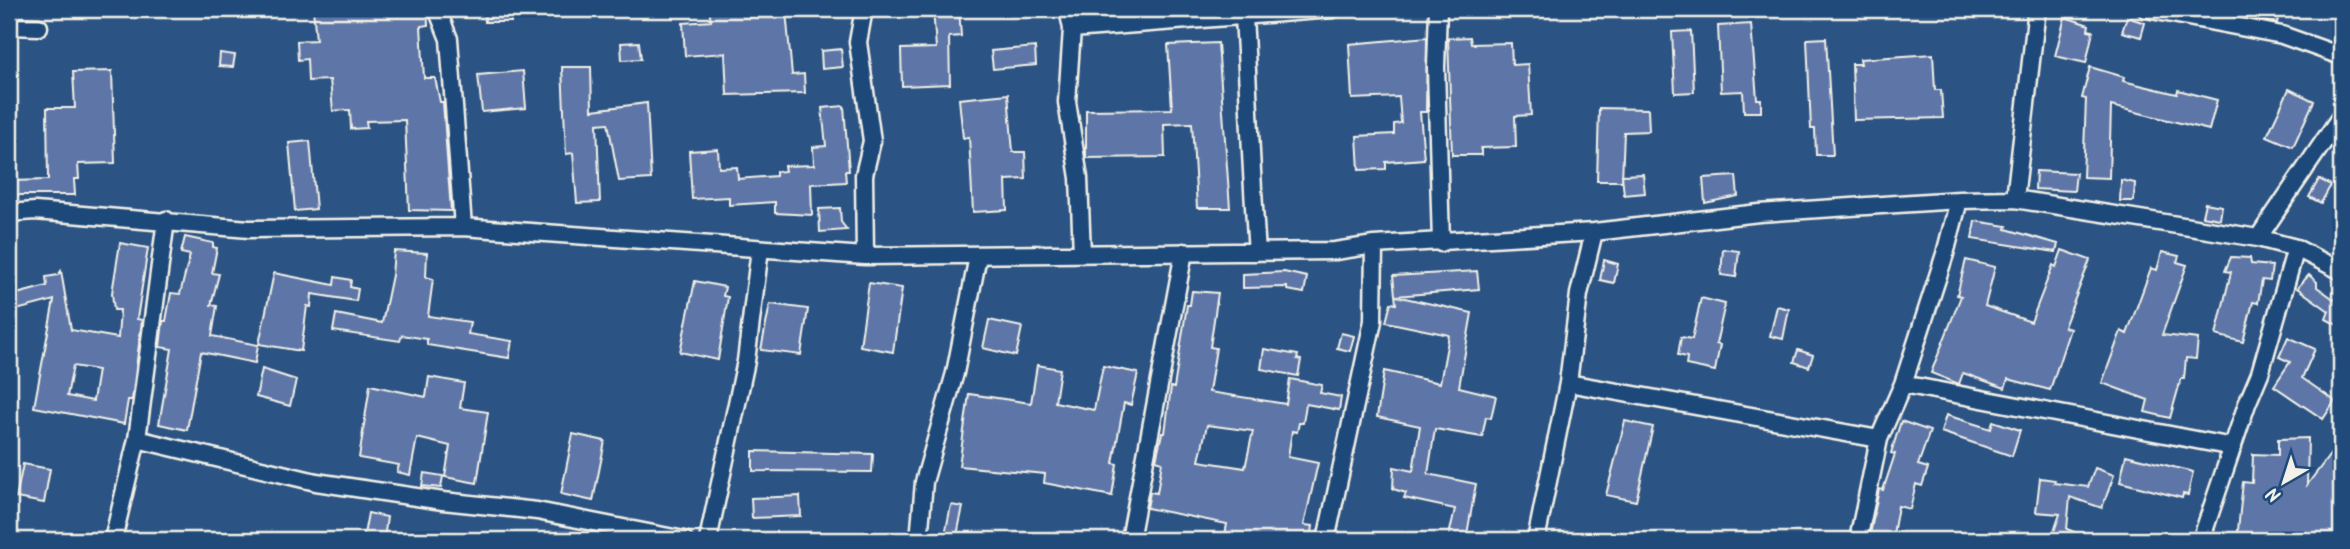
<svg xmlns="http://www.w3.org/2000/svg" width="2350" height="549" font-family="Kalam,sans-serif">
  <rect width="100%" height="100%" fill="#2b5383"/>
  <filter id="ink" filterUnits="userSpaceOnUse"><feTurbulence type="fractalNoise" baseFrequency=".0143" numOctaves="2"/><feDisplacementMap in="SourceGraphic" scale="14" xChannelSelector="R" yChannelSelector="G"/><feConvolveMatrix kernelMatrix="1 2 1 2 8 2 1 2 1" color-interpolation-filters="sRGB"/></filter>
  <g filter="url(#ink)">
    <path fill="#5d76a7" stroke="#f4f1e8" stroke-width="2" fill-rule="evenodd" d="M313,9H427L428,25L421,26L424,78H435L440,102H443L451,211L409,210L405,120L366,121L367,128L351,129L350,110L333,111L330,80L308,81L307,59L298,60L297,41L316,40Z
      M484,9H510L511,22H485Z
      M709,9H760V13L786,11L792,75L804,74L805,93L727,95L725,53L685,56L683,23L711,21Z
      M933,9H959L961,36L949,37L950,84L902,86L901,49L936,48Z
      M2259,9L2279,14L2277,23L2256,19Z
      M2065,17L2089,25L2088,30L2093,31L2086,63L2055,56Z
      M2127,17L2145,23L2141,37L2122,32Z
      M1751,24L1757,99H1761V112H1744L1743,91L1721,92L1718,26Z
      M1691,31L1694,92L1675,93L1672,32Z
      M1427,37L1426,112H1420L1424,159L1386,162V169L1359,170L1357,136L1394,134V124L1401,123L1399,97L1352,99L1349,44Z
      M1470,37L1471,44L1511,43L1512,65L1528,64L1531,115L1515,116L1516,147L1481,148V155H1452L1448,38Z
      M1826,38L1833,155H1816L1815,129H1811L1807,39Z
      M639,42L641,59L622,60L621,43Z
      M1218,43L1230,208H1197L1192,123L1164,124L1165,157L1086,158V110L1172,109L1168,45Z
      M1035,47L1036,65L993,69L991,51Z
      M841,49L843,67L822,69L821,51Z
      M220,53L235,55L233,67L219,66Z
      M1933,54L1935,90H1941L1943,118L1854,120L1852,64H1861L1860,59Z
      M562,67H591L592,110L647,103L651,179L619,181L608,123L597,124L600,202L577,203L573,153L566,154Z
      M2090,67L2124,77L2123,81L2177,94L2178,90L2217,100L2209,130L2111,106L2109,178L2083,177L2086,99L2082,98Z
      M112,71L115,163L78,164L79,179H74L75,195H12L11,181L48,180L47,108H75L73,72Z
      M523,71L526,108L482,112L478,75Z
      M2289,89L2314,101L2293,147L2267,136Z
      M1008,94L1013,152H1025L1026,179L1006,180L1007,210L973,212L969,137L963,138L959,99Z
      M844,106L849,171H845L846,182L811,184L812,215L775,213V202L729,205V197L692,199L689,151L718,149L719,168L737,167L738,179L776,176V172L785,171L784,166L814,165L813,147L826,146L822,108Z
      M1599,108L1648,109L1649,131L1624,132L1622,181H1597Z
      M310,141L316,209L295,211L289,143Z
      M2036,171L2076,173L2074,191L2035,189Z
      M1643,174L1645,193L1624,195L1622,175Z
      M1736,176L1738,196L1705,203L1703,178Z
      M2319,179L2331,185L2321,203L2309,197Z
      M2121,180L2135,183L2134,201H2120Z
      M2205,203L2222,206L2220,219L2202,216Z
      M840,208L841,222L847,230L820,232L819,209Z
      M1975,221L2007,226L2006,229L2058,244L2056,252L1972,239Z
      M185,237L213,243V247L217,248L212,273L219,274L211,305L217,306L212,336L258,345L255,363L201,352L187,430L159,424L172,349L160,347L163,321H166L171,293L180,294L190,255L181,253Z
      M120,243L148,248L137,319L142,320L132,400H128L124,424L34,407L54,300L9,312V296L47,286L46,277L58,275L61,271L71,330L118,338L120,310H114L112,293ZM73,366L98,370L93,401L67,396Z
      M1723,249L1739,251L1736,277L1721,275Z
      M2062,250L2090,260L2064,327L2070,329L2050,390L2008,379L2005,388L1963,373L1959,384L1931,373L1961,296L1957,295L1966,260L1995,267L1985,306L2031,322L2053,265L2056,267Z
      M394,251L427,253L426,277L433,279L428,316L470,322L468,334L512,341L509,358L427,345V339L402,335L400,341L333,331L336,314L382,323L392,275Z
      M2162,252L2179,256L2177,262L2187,265L2162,335L2198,339L2196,359L2186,358L2184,379H2181L2170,418L2145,412L2148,400L2102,383L2121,331L2127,334L2151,268L2157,270Z
      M2231,257L2250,258L2251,264L2272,266L2270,281L2262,280L2258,303L2253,302L2243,342L2216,335L2231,272L2225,271Z
      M1604,260L1618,264L1614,283L1600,280Z
      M1477,271L1479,289L1396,296L1472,313L1459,387L1496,396L1491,418L1486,417L1482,437L1435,429L1428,474L1476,484L1466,540H1448L1455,509L1404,498L1406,493L1393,489L1394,467L1413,471L1420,426L1377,417L1384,371L1440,383L1449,335L1386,322L1391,303L1396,304L1393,276Z
      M1284,272L1307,277L1304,293L1287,290V287L1243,288V274Z
      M274,273L334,285L335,277L351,280L350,287L358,289L356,301L312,294L311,307L307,306L301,351L259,344Z
      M2309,275L2317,282V287L2335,300L2341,287V327L2326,319L2329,311L2297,288Z
      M695,281L725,287L723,296L728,297L718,360L680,352Z
      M869,283L902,288L893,352L860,346Z
      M1192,291L1218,293L1210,347L1216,348L1209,392L1286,404L1290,379L1322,385L1320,393L1341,397L1339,410L1306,404L1303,423H1299L1297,432L1292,431L1288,457L1318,463L1304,525L1313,526L1311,540H1224L1227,524L1147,508L1150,492L1157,493L1162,462L1156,460L1162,433H1165L1171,387L1174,388L1187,305H1190ZM1207,425L1253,431L1245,468L1199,461Z
      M1701,298L1725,304L1716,344L1720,345L1715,371L1686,365L1687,357L1678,355L1681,337L1692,339Z
      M770,304L808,309L801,355L761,350Z
      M1777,306L1789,309L1783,339L1770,336Z
      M989,320L1022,327L1016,356L983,348Z
      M1341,333L1354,336L1350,351L1337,348Z
      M2288,337L2315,349L2302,378L2335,401L2323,419L2274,386L2290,362L2279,357Z
      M1264,349L1298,355L1297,359L1301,360L1298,376L1261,369Z
      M1798,350L1813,355L1809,367L1794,362Z
      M1037,365L1060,369L1055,402L1094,410L1103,366L1138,373L1131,405L1124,403L1113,463L1117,464L1112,496L1044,483L1045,474L959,466L969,394L1031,403Z
      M262,369L296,380L290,406L256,397Z
      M429,377L464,383L460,408L488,412L477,483L445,477L450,446L417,438L410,475L397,472L399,465L359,458L370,385L426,397Z
      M1946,415L1991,429L1993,421L2020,430L2012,456L1941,432Z
      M1625,421L1653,427L1636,501L1606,495Z
      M1901,421L1930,431L1918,465L1928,468L1922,486L1916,484L1910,509L1898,506L1892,540H1869L1879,489L1883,490L1895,454L1891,453Z
      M573,434L605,441L593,501L561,494Z
      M2308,438L2307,485L2332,452L2341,458V533L2339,540H2237L2243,482L2252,483L2253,454L2278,455V439Z
      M753,451L873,454L872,472L753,471Z
      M2126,455L2193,472L2188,495L2183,494L2182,498L2120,482Z
      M23,464L50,469L44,503L16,498Z
      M2095,468L2114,475L2102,508L2070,497L2067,529L2093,540H2051L2060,514L2036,512L2040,478L2055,480L2054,483L2088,487Z
      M424,473L443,476L441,488L422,486Z
      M800,496L801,516L752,518L751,498Z
      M951,505L963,507L961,516L956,540H944Z
      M368,513L387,517L384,540H363Z"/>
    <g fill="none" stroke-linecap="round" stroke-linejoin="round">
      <defs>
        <path id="street" d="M437,9L449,39L463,227
          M864,9L858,42L872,141L864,175L865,256
          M1068,9L1072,29L1067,102L1079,178L1082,254
          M1438,9L1436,67L1441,243
          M2146,9L2282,35L2341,56
          M1244,17C1249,96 1251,173 1257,252
          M9,26L39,27
          M1072,29L1333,9
          M2015,199L2037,9
          M9,213L35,211L249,229L463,227L865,256L1335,251L1374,245L1594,232L1759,213L1959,200L2015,199L2258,238L2296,248L2341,271
          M2258,238L2341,116
          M1568,383L1879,439
          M1903,384L2233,447
          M137,439L316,482L443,501L537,511L684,540
          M113,540L137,439L166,220
          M708,540L746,361L760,249
          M919,540L924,482L955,373L978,256
          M1130,540L1184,252
          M1326,540L1373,321L1374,245
          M1536,540L1568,383L1579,294L1594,232
          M1858,540L1879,439L1903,384L1945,254L1959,200
          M2201,540L2247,404L2260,373L2296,248"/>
      </defs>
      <use href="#street" stroke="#f4f1e8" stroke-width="21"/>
      <use href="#street" stroke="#1f4a7a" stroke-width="16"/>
    </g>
  </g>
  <rect width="2350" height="549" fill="none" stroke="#1f4a7a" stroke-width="35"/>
  <rect x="18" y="18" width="2315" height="514" fill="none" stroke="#f4f1e8" stroke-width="2.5" filter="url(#ink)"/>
  <g transform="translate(2284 482) rotate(219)" stroke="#1f4a7a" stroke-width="5" paint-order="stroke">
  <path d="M0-5L12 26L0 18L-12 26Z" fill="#f4f1e8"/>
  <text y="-10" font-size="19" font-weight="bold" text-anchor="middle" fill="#f4f1e8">N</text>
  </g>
</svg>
